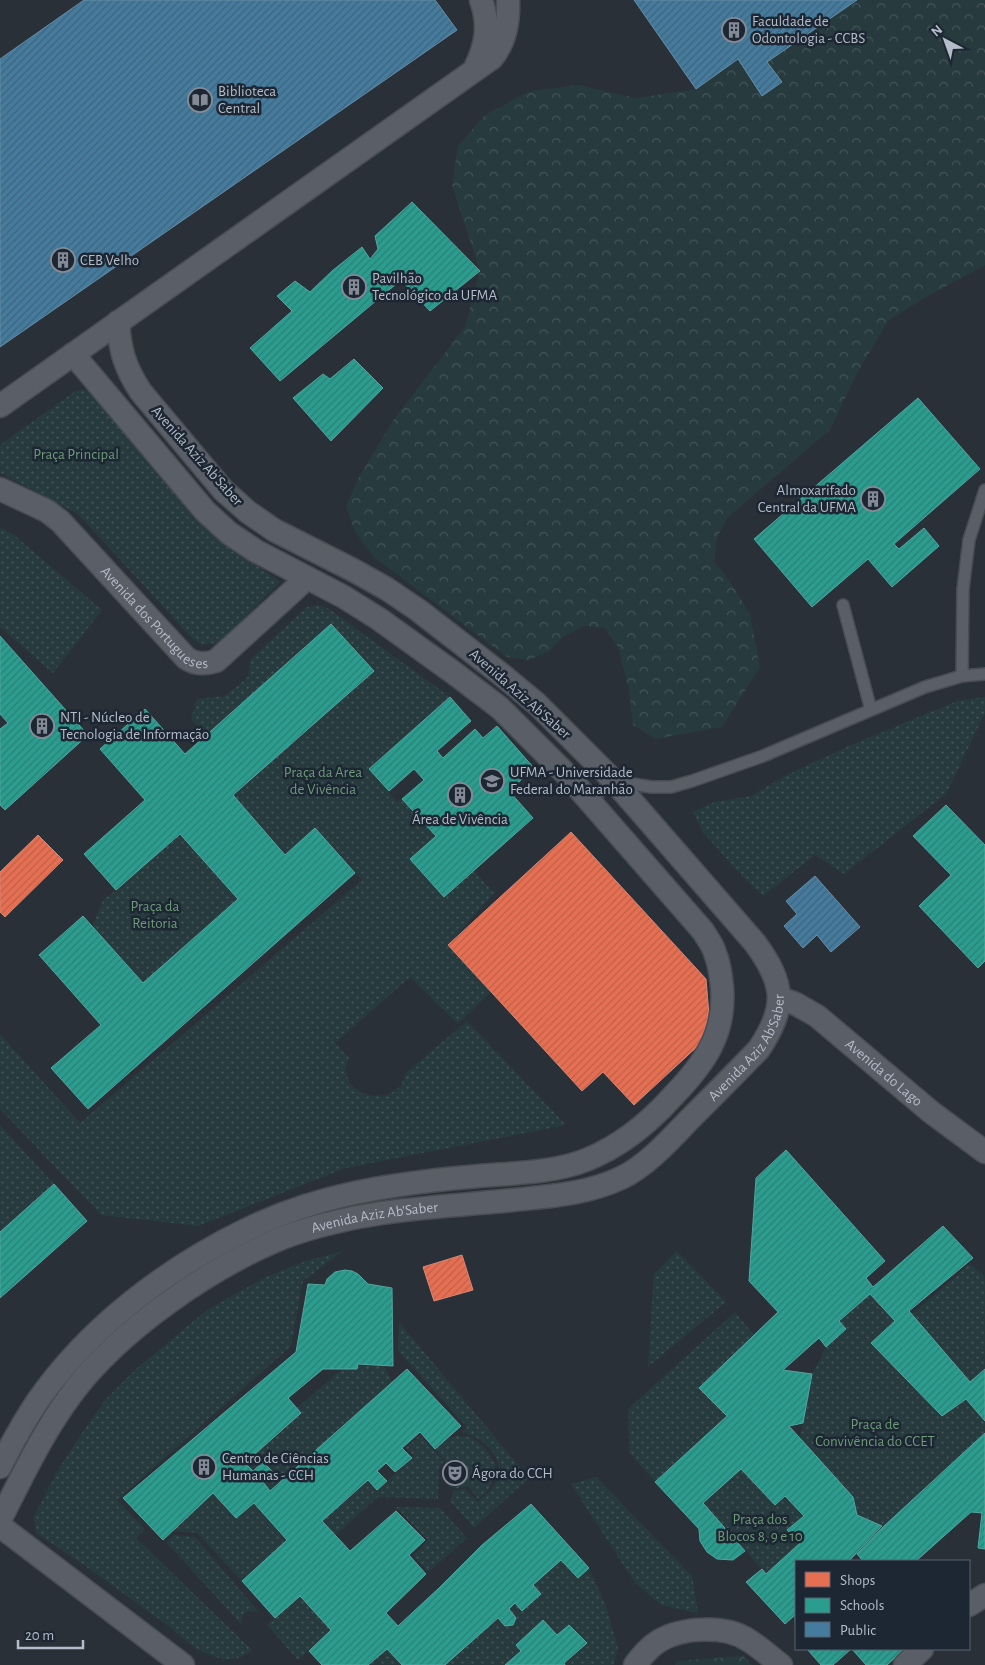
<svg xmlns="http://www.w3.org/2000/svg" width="985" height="1665" font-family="'Alegreya Sans',sans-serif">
  <defs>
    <pattern id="green-dots" width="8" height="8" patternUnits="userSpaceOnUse" patternTransform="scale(1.25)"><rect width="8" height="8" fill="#273a3e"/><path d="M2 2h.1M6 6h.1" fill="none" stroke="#445559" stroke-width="1.8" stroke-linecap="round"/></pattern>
    <pattern id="forest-crowns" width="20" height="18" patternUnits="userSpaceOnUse" patternTransform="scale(1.25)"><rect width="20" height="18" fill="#273a3e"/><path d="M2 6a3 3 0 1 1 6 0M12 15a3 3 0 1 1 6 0" fill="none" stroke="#445559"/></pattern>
    <pattern id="shops-hatch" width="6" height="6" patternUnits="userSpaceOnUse" patternTransform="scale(1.25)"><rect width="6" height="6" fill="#e76f51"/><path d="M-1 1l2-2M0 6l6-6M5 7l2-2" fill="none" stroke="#bb614c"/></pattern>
    <pattern id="schools-hatch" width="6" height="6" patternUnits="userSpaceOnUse" patternTransform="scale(1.25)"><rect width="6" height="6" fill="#2a9d8f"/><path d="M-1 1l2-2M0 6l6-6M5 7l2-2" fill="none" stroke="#2e7f76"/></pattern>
    <pattern id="public-hatch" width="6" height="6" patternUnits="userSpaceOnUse" patternTransform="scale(1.25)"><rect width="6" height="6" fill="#457b9d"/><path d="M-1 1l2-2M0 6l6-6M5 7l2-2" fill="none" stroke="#40647b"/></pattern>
  </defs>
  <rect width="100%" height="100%" fill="#2a3038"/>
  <path fill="url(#green-dots)" d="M81,390L89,391L212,532L280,582L219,643L202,644L193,639L78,514L0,473V445L74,392Z
    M0,527L14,535L102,610L53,673L0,627Z
    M319,605L329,609L450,697L370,769L397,802L402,799L436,836L474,871L494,893L448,945L491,992L458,1024L410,977L335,1043L349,1058L345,1070L350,1084L362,1093L373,1096L388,1095L401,1086L406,1073L467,1021L566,1125L346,1168L198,1226L101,1215L0,1109V1034L80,1123L362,880L315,828L285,855L233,795L373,671L332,624L209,732L201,730L191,719L197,699L225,696L248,677L250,660L307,607Z
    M985,697V713L946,794L844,874L815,855L763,896L742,876L703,832L693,812L714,802L751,796L783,777L842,749L957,701Z
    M180,834L238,899L143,983L92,927L103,900L116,890Z
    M0,1125L54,1184L0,1232Z
    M343,1251L303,1281L291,1346L117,1500L145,1529L136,1538L252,1650C239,1661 226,1662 210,1655C192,1649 178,1633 163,1622C121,1592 80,1561 36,1533L34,1516L58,1470L82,1433L105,1400L135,1370L207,1310L264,1278L306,1261Z
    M677,1251L726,1302L648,1367L654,1274Z
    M970,1264L984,1275L985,1282V1369L970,1382L911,1315Z
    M870,1294L895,1321L872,1343L942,1416L966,1399L985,1421V1433L883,1527L857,1515L853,1497L800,1439L812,1374L826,1347L846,1330L839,1321Z
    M735,1312L754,1335L699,1387L727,1416L655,1482L629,1452L628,1409Z
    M399,1322L529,1478L474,1528L450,1501L454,1490L465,1489L478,1502C482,1498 488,1493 492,1488C512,1464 486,1438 462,1432L467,1427L398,1351Z
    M358,1364L384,1365L392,1382L270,1491L263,1482L273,1473L263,1462L253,1471L245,1463L300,1413L297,1408L342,1369H357Z
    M420,1435L444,1461L439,1467L438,1499L378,1497L335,1536L322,1521L368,1480L377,1490L414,1456L406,1448Z
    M458,1436L471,1437L485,1448L495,1464L493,1479L489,1489L478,1499L468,1486C464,1487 459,1489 455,1488C441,1487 439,1470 446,1462L435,1449L445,1439Z
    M741,1469L774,1505L785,1496L804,1516L787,1530L800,1543L766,1574L703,1503Z
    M596,1477L692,1576L698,1613L661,1605L635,1583L571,1484Z
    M213,1493L236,1518L254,1503L287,1540L242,1581L197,1533L173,1531Z
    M396,1507L440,1508L467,1538L429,1572L413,1556L428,1540Z
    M174,1535L195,1537L259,1612L247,1611L242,1617L241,1624L166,1542Z
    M561,1560L578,1578L589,1568L606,1606L618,1648L614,1665H565L564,1663L586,1643L569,1625L557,1635L543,1620L517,1644L521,1651L505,1665H445L498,1618L505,1626L513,1625L516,1618L509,1609L515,1603L522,1611L541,1595L533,1585Z
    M300,1596L331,1630L298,1660L267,1625Z
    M387,1649L402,1665H368Z"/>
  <path fill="url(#forest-crowns)" d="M857,0H985V265L926,297L888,321L856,375L830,430L729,516L717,537L714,561L731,583L750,614L760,667L722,727L656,739L633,725L629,690L618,647L605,628L584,626L562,638L549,652L528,660L507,657L374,557L355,532L346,506L359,477L394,419L465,327L480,271L452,185L458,146L485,115L530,91L578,85L636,98L696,89L738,59L763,96L782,82L767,62Z
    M743,1656L752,1665H675L677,1661Z"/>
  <path fill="url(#shops-hatch)" stroke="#d88675" d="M571,832L706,979L709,1015L700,1044L634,1105L603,1072L582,1091L448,945Z
    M38,835L63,860L5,917L0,912V872Z
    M462,1255L473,1290L434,1301L423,1267Z"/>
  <path fill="url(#schools-hatch)" stroke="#53a6a0" d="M412,202L480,271L430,311L401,280L280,381L250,348L292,311L277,296L295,281L310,292L332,271L362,247L370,259L378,249L375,236Z
    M354,359L383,388L331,441L293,398L323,374L330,379Z
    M918,398L980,469L894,544L899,549L924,528L939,546L892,587L868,559L812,607L754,539Z
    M331,624L374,671L233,795L285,855L315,828L355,873L88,1109L51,1068L101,1025L39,955L83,916L143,983L238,899L180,834L116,890L84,854L145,800L100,749L145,709L185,754Z
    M0,636L88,735L5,810L0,805V729L8,723L0,714Z
    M450,697L471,721L437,751L443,758L475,729L483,738L497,726L534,768L509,791L533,818L444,897L410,859L436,836L402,799L424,780L414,769L389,791L369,769Z
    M946,805L985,845V961L978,968L919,906L951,875L913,836Z
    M786,1150L885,1261L866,1278L873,1287L943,1226L973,1258L909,1311L970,1382L985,1369V1421L966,1399L942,1416L871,1343L895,1321L870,1294L839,1321L846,1329L826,1347L819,1338L783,1370L812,1374L803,1423L789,1426L853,1497L857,1515L882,1526L849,1561H796V1638L795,1615L785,1624L746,1582L762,1569L766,1574L800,1543L787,1530L804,1516L785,1496L775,1505L741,1469L703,1503L745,1551L733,1560L717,1559L707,1552L700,1541L699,1529L655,1482L727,1416L699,1388L778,1312L749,1281L756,1178Z
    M54,1184L87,1221L0,1298V1232Z
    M345,1270L352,1271L358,1274L368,1284L392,1288L393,1366L358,1364L357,1369H323L288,1398L301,1413L245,1463L253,1471L263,1462L274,1473L263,1482L270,1491L407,1369L461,1426L435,1449L420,1432L402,1448L412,1458L395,1472L386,1463L377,1471L387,1481L377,1490L368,1480L322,1521L350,1551L396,1511L425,1540L409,1555L426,1574L386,1613L398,1626L439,1588L482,1545L531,1504L589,1568L578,1578L561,1560L533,1585L541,1594L522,1611L515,1603L509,1609L516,1618L513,1625L505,1626L498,1618L445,1665H402L387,1649L368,1665H322L309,1651L331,1630L300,1596L275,1618L242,1581L287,1540L254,1503L236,1518L213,1493L163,1540L123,1498L296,1352L308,1284L325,1285L327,1279L335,1272Z
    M985,1433V1549L978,1548L982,1513L971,1512L916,1561H863L857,1554L883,1527Z
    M543,1620L557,1635L569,1625L587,1643L564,1663L565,1665H505L521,1651L516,1645Z
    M807,1649H851L833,1665H821Z
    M852,1649H905L887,1665H866Z"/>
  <path fill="url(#public-hatch)" stroke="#668eaa" d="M84,0H435L457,30L0,347V59Z
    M634,0H857L767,62L782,82L762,96L738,59L696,89Z
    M815,876L860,927L831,952L817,935L803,948L784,926L797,914L786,901Z"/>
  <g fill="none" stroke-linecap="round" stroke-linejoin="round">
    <defs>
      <path id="lane" d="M843,605L871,710
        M962,676L963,589L969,540L985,490
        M589,801L614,781L651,787H671L692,781L763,756L925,687L962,676L985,674"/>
      <g id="street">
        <path d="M475,68C486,46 490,25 481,0"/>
        <path d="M0,406L492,58C506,41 509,21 508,0"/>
        <path id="s1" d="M0,489L47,511L60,521L186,658C196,665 205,664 216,661L307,578"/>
        <path id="s2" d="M780,998L796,1004L817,1016L931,1112L985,1152"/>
        <path d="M0,1467C11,1445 23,1423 37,1402C88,1328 166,1269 246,1230C316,1195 391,1184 468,1177C505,1173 551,1174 586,1160C621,1146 648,1124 673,1096C704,1064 726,1034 722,987C721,976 719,963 715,953C713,945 707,938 703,931L566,774L500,708L454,673L379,619L344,597L256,551L229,533L205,511L73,354"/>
        <path id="s3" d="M0,1520C25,1471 49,1419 85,1377C131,1324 204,1273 268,1244C300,1229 347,1218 382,1213C426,1207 470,1204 514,1200C551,1196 587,1194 621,1178C645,1167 670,1140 689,1120C712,1097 736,1073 759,1049C787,1007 785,984 755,943L614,781L537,704L502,675L418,610L387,589L353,570L274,530L248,512L223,490L141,392C125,368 120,351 118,322"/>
        <path d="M0,1526L183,1665"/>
        <path d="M969,1605L985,1595"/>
        <path d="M635,1665C642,1656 649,1647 659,1641C682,1627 725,1625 748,1640C760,1647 770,1657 781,1665"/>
        <path d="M905,1665L922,1649"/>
      </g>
    </defs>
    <use href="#lane" stroke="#484c53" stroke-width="14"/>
    <use href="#street" stroke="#484c53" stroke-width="25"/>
    <use href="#lane" stroke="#5a5e66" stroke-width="11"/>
    <use href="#street" stroke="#5a5e66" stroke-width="22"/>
  </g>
  <defs>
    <symbol id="building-ring" viewBox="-11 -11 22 22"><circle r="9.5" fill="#1d2633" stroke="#848b96" stroke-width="1.5"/><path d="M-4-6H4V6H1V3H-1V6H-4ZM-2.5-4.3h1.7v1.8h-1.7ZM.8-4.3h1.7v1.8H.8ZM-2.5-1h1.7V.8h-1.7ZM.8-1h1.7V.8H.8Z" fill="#848b96"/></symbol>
    <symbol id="library-ring" viewBox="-11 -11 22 22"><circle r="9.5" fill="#1d2633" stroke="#848b96" stroke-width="1.5"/><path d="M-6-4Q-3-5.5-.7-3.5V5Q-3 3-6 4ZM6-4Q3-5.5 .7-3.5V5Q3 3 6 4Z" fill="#848b96"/></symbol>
    <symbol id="university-ring" viewBox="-11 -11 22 22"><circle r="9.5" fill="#1d2633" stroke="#848b96" stroke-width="1.5"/><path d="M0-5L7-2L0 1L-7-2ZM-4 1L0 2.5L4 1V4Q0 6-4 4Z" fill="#848b96"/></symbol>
    <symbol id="theatre-ring" viewBox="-11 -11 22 22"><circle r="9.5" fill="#1d2633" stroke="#848b96" stroke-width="1.5"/><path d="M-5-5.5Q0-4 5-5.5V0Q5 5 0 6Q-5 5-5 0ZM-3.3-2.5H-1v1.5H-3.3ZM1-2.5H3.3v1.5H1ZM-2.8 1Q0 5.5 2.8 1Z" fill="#848b96"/></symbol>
  </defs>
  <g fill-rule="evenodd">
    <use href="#building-ring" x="720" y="16" width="28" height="28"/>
    <use href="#library-ring" x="186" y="86" width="28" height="28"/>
    <use href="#building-ring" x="49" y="246" width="28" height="28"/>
    <use href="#building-ring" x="340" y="273" width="28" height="28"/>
    <use href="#building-ring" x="859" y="485" width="28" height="28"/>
    <use href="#building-ring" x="28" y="712" width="28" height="28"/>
    <use href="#university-ring" x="478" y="767" width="28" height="28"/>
    <use href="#building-ring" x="446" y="781" width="28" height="28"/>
    <use href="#building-ring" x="190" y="1453" width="28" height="28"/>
    <use href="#theatre-ring" x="441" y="1459" width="28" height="28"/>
  </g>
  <g text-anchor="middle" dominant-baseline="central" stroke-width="5" stroke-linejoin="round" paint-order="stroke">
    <g font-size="15" fill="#b4bcc9" stroke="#1d2633" text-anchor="start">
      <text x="752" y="21">Faculdade de<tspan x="752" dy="17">Odontologia - CCBS</tspan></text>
      <text x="218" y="91">Biblioteca<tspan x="218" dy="17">Central</tspan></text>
      <text x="80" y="260">CEB Velho</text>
      <text x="372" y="278">Pavilhão<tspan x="372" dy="17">Tecnológico da UFMA</tspan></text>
      <text x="856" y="490" text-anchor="end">Almoxarifado<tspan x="856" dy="17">Central da UFMA</tspan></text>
      <text x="60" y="717">NTI - Núcleo de<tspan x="60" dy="17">Tecnologia de Informação</tspan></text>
      <text x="510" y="772">UFMA - Universidade<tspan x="510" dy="17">Federal do Maranhão</tspan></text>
      <text x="460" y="819" text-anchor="middle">Área de Vivência</text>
      <text x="222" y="1458">Centro de Ciências<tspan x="222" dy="17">Humanas - CCH</tspan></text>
      <text x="472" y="1473">Ágora do CCH</text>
    </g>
    <g font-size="15" fill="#6b9a76" stroke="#1d2633">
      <text x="76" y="454">Praça Principal</text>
      <text x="323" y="772">Praça da Area<tspan x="323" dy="17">de Vivência</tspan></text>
      <text x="155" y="906">Praça da<tspan x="155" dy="17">Reitoria</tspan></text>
      <text x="875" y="1424">Praça de<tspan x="875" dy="17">Convivência do CCET</tspan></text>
      <text x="760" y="1519">Praça dos<tspan x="760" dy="17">Blocos 8, 9 e 10</tspan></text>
    </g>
    <g font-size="15" fill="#b4bcc9" stroke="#1d2633">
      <text transform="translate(197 456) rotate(48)">Avenida Aziz Ab'Saber</text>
      <text stroke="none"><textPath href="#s1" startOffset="205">Avenida dos Portugueses</textPath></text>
      <text transform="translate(520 694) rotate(41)">Avenida Aziz Ab'Saber</text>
      <text stroke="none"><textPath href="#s3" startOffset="940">Avenida Aziz Ab'Saber</textPath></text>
      <text stroke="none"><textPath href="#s2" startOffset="129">Avenida do Lago</textPath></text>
      <text stroke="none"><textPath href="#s3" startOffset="505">Avenida Aziz Ab'Saber</textPath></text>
    </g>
  </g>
  <rect x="795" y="1560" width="175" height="90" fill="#1d2633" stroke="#59626f"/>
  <rect x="805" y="1572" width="25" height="15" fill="#e76f51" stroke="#59626f"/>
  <text x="840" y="1585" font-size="15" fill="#b4bcc9">Shops</text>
  <rect x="805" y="1598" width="25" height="15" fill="#2a9d8f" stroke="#59626f"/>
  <text x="840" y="1610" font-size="15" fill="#b4bcc9">Schools</text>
  <rect x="805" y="1622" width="25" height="15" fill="#457b9d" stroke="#59626f"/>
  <text x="840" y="1635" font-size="15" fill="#b4bcc9">Public</text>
  <g transform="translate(945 40) rotate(319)" stroke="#1d2633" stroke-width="4" paint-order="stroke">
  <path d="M0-4L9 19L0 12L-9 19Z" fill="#b4bcc9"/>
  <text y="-8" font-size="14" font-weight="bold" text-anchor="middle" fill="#b4bcc9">N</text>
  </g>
  <path d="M18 1640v8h65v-8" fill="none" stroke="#b4bcc9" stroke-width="2.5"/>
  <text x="25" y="1640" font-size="15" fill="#b4bcc9" stroke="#1d2633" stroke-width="4" paint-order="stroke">20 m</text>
</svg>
